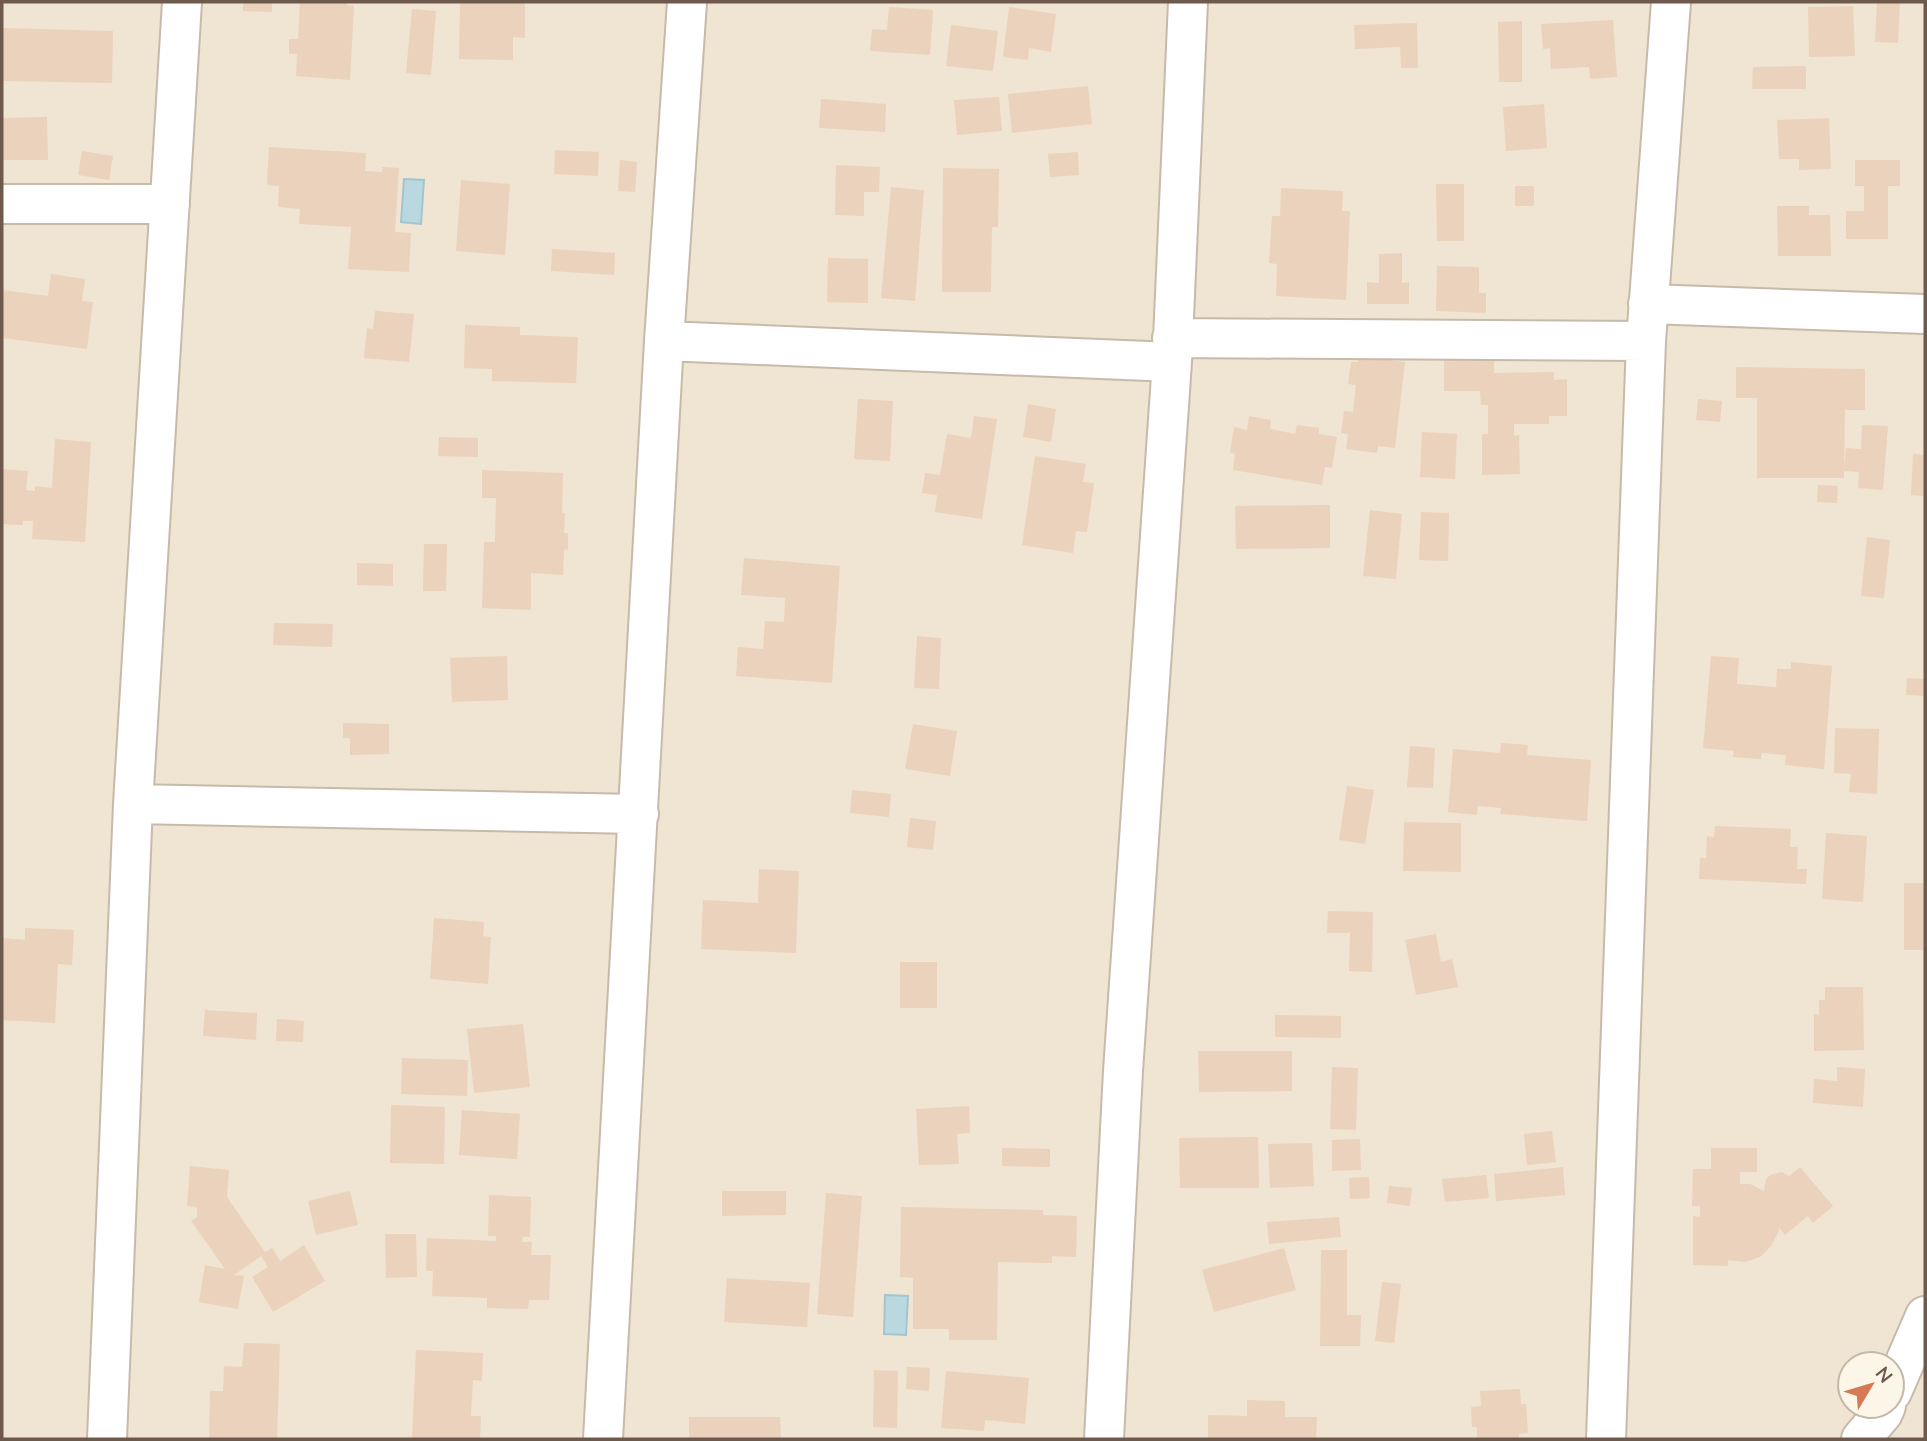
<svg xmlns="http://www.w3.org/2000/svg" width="1927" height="1441" font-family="'Nunito Sans',sans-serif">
  <rect width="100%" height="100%" fill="#f9f2e2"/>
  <path fill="#f0e4d2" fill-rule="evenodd" d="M2,2H1925V1439H2ZM1850,1364H1892V1406H1850Z"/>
  <path fill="#bad8e0" stroke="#a1c6d0" stroke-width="2" d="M404,179L424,180L421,224L401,222Z
    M885,1295L908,1296L906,1335L884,1334Z"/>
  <path fill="#ebd2bd" d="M243,2H272V12L243,11Z
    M300,2H347V5L354,6L350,80L296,76L297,54H289V39H298Z
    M460,2L525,3V38L513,37V60L459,59Z
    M1877,2H1900L1898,43L1875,42Z
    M1853,6L1855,56L1809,57L1808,7Z
    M889,7L933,10L930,55L870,51L872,29L887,30Z
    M1009,7L1056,14L1051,52L1029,48L1028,60L1003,57Z
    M412,9L436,11L431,75L406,73Z
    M1613,20L1617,77L1590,79L1589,67L1551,69L1550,48L1543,49L1541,24Z
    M1522,21V82H1499L1498,22Z
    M1417,23L1418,68H1401L1400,47L1355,49L1354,25Z
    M951,25L998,31L993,71L946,66Z
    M2,28L113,31L112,83L2,81Z
    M1806,66V89H1752L1753,67Z
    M1088,86L1092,124L1012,133L1008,94Z
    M999,97L1002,131L957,135L954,100Z
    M821,99L886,104L885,132L819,128Z
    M1544,104L1547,148L1506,151L1503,107Z
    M47,117L48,160H2V118Z
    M1829,118L1831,169L1799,170V159H1779L1777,120Z
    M269,147L366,153L365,171L382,172V167L399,168L395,232L411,233L409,272L348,269L351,227L299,224L300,209L278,207L279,186L267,185Z
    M555,150L599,152L598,176L554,174Z
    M82,151L113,156L109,180L78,175Z
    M1078,152L1079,175L1050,177L1048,154Z
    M620,160L637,162L635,192L618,191Z
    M1855,160H1900V186H1888V239H1846V211H1864V186H1855Z
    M836,165L880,167L879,192H864V216L835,215Z
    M943,168L999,169L998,227H992L991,292H942Z
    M461,180L510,184L505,255L456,251Z
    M1436,184H1464V241H1437Z
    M1515,186H1534V206H1515Z
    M891,187L924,190L915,301L881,298Z
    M1281,188L1343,191L1342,211H1350L1346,300L1276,296L1277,264L1269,263L1272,216H1280Z
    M1777,206H1809V215H1830L1831,256H1778Z
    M552,249L615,253L614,275L551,271Z
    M1402,253V283L1409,282V304H1367V282L1379,283V254Z
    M828,258L868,259V303L827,302Z
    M1437,266L1479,267V293H1486V313L1436,311Z
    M51,274L85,279L82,301L93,302L87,349L2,338V290L48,296Z
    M375,311L414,314L409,362L364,358L367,328L373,329Z
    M465,325L520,327V335L578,337L576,383L492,381V369L464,368Z
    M1360,348L1390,352L1389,360L1405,362L1395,448L1378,446L1377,453L1346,449L1348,434L1341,433L1344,411L1353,412L1356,385L1348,384L1351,362H1358Z
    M1444,352H1494V373L1554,372V380L1567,379V416H1549V424H1514V436L1519,435L1520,474L1482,475V434H1488V405H1481L1480,391H1444Z
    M1736,367L1865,369V410H1845L1844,468L1846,448L1861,449L1862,425L1888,426L1883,490L1858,488L1859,472L1844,471V478H1757V398H1736Z
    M858,399L893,401L890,461L854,459Z
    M1698,399L1722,401L1720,422L1696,420Z
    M1028,404L1056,409L1051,442L1023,437Z
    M974,416L997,419L982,519L935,512L937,495L922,493L925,473L940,475L947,434L971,438Z
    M1249,416L1271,420L1270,429L1295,434L1297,425L1319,428V434L1337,437L1332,468L1325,467L1322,485L1233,470L1235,454L1230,453L1234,427L1247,430Z
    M1422,432L1457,434L1455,479L1420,477Z
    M439,437L478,438V457L438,456Z
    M55,439L91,442L85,542L32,539L33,521H23V525L2,524V469L28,471L26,490L35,491V486L52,488Z
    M1913,454L1925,455V496L1911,495Z
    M1035,456L1086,464L1083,482L1094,483L1087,532L1076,531L1073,553L1022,545Z
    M482,470L563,473L562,513H565L564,533H568V549L564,550L563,575L531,573V610L482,608L484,542H495L496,498H482Z
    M1818,485L1838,486L1837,503L1817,502Z
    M1330,505V548L1236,549L1235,506Z
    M1370,510L1402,514L1396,579L1363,576Z
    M1421,512L1449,513L1448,561L1419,560Z
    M1867,537L1890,540L1884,598L1861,596Z
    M424,544H447L446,591H423Z
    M744,558L840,566L832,683L736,676L738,647L763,649L765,621L784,622L785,598L741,595Z
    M357,563L393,564V586L357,585Z
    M274,623L333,624L332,647L273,645Z
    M917,636L941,638L939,689L914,688Z
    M507,656L508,700L452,702L450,658Z
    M1711,656L1739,658L1737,684L1776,687L1777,669H1791V662L1832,666L1824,769L1785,765L1786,755L1762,753L1761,759L1733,757L1734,751L1703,748Z
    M1907,678L1925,679V696L1906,695Z
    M343,723L389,724V754L350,755V738H343Z
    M913,724L957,731L950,776L905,769Z
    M1835,728L1879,729L1877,794L1849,792L1851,774L1834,773Z
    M1501,743L1528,745L1527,755L1591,760L1587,821L1500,814L1501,808L1478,806L1477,815L1448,812L1453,749L1500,753Z
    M1410,746L1435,748L1433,788L1407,787Z
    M1347,786L1374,790L1365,844L1339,840Z
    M852,790L891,794L889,817L850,813Z
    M910,818L936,821L933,850L907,847Z
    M1404,822L1461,823V872L1403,871Z
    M1715,826L1791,829L1790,847H1798L1797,869H1807L1806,884L1699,879L1700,858H1706L1707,836L1714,837Z
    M1826,833L1867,836L1863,902L1822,899Z
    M759,869L799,871L796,953L701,949L703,900L758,903Z
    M1904,883H1925V950H1904Z
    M1328,911L1373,912L1372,972L1349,971L1350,933H1327Z
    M434,918L484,922L483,936L491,937L488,984L430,979Z
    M25,928L74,930L72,965L58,964L55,1023L2,1020V938L25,940Z
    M1436,934L1441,962L1452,959L1458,987L1416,995L1405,940Z
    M900,962H937V1008H900Z
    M1825,987H1863L1864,1050L1814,1051V1014L1819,1015V1000H1825Z
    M205,1010L257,1013L256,1040L203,1036Z
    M1275,1015L1341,1016V1038L1275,1037Z
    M277,1019L304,1021L303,1042L276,1041Z
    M523,1024L530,1087L474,1093L467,1029Z
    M1198,1051H1292V1091L1199,1092Z
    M402,1058L468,1060L467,1096L401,1094Z
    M1332,1067L1358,1068L1356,1130L1330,1129Z
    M1837,1067L1865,1069L1863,1107L1813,1103L1814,1079L1837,1081Z
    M391,1105L445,1107L444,1164L390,1163Z
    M969,1106L970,1133L957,1134L959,1164L919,1165L916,1109Z
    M462,1110L520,1114L517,1159L459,1155Z
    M1552,1131L1556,1162L1527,1165L1524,1134Z
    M1258,1137L1259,1188H1180L1179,1138Z
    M1360,1139L1361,1170L1332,1171V1140Z
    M1312,1143L1314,1186L1270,1188L1268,1144Z
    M1002,1148L1050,1149V1167L1002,1166Z
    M1711,1148H1757V1172H1740V1184H1750L1764,1191L1766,1179L1770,1175L1782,1172L1789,1176L1800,1167L1833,1206L1813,1223L1808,1216L1785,1235L1779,1227L1778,1233L1771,1246L1760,1257L1745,1262L1728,1260V1266L1693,1265V1216L1700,1217V1206H1692L1693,1169H1711Z
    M190,1166L229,1170L227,1197L265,1252L272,1248L280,1261L304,1245L325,1281L273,1312L252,1277L268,1267L261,1256L234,1275L244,1276L238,1309L199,1302L205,1265L225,1269L191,1221L197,1217V1207L187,1206Z
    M1563,1167L1565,1195L1496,1201L1494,1174Z
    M1486,1175L1489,1198L1445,1202L1442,1179Z
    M1369,1177L1370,1198L1350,1199L1349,1178Z
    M1389,1186L1412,1188L1410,1206L1387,1203Z
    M350,1191L358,1225L316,1235L308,1201Z
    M722,1191H786V1215L722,1216Z
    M826,1193L862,1196L853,1317L817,1314Z
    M489,1195L531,1197L530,1237H523L522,1242H532L531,1255H551L549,1300H529L528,1309L487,1308V1298L432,1296L433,1271H426L427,1238L496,1241V1236H488Z
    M901,1207L1043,1210V1215L1077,1216L1076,1257L1052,1256V1263L998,1262L997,1340H949V1329H913V1278L900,1277Z
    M1339,1217L1341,1237L1269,1244L1267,1222Z
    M385,1234H416L417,1277L386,1278Z
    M1284,1248L1296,1290L1214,1312L1202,1270Z
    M1321,1250H1347V1315H1361L1360,1346H1320Z
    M727,1278L810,1283L807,1327L724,1322Z
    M1382,1282L1401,1284L1394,1343L1375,1341Z
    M244,1343L280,1344L277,1439H209L210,1391H223L224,1366L242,1367Z
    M416,1350L483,1353L482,1381L473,1380L471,1416H481L480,1439H412Z
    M907,1367L930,1368L929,1391L906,1389Z
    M874,1370L898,1371L897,1428L873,1427Z
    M946,1371L1029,1378L1025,1424L985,1420L984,1431L941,1428Z
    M1520,1389L1521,1404H1526L1528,1433L1519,1434V1439H1477V1427H1472L1471,1407L1481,1406L1480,1391Z
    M1247,1400L1285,1401V1417H1317L1316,1439H1208V1415L1247,1416Z
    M689,1417H780L781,1439H689Z"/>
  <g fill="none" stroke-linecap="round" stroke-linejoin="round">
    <defs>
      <path id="minor" d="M2,204H170
        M1648,304L1925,314
        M1172,338L1646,341
        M664,341L1172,362
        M133,804L639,814
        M1892,1392L1925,1316
        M107,1439L133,804L182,2
        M603,1439L664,341L687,2
        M1104,1439L1123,1071L1172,362L1188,2
        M1606,1439L1646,341L1671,2
        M1861,1439L1883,1413L1886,1406"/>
    </defs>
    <use href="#minor" stroke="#c8baab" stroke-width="42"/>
    <use href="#minor" stroke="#fff" stroke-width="38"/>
  </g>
  <rect width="1927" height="1441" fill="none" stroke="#6d5a4c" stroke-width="7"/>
  <g transform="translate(1871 1385) rotate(52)"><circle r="33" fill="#fcf6e8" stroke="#c3b8aa" stroke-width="2"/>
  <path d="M0-5L12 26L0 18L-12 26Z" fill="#d57a55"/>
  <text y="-10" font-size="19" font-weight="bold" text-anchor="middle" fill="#6d5a4c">N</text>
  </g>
</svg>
